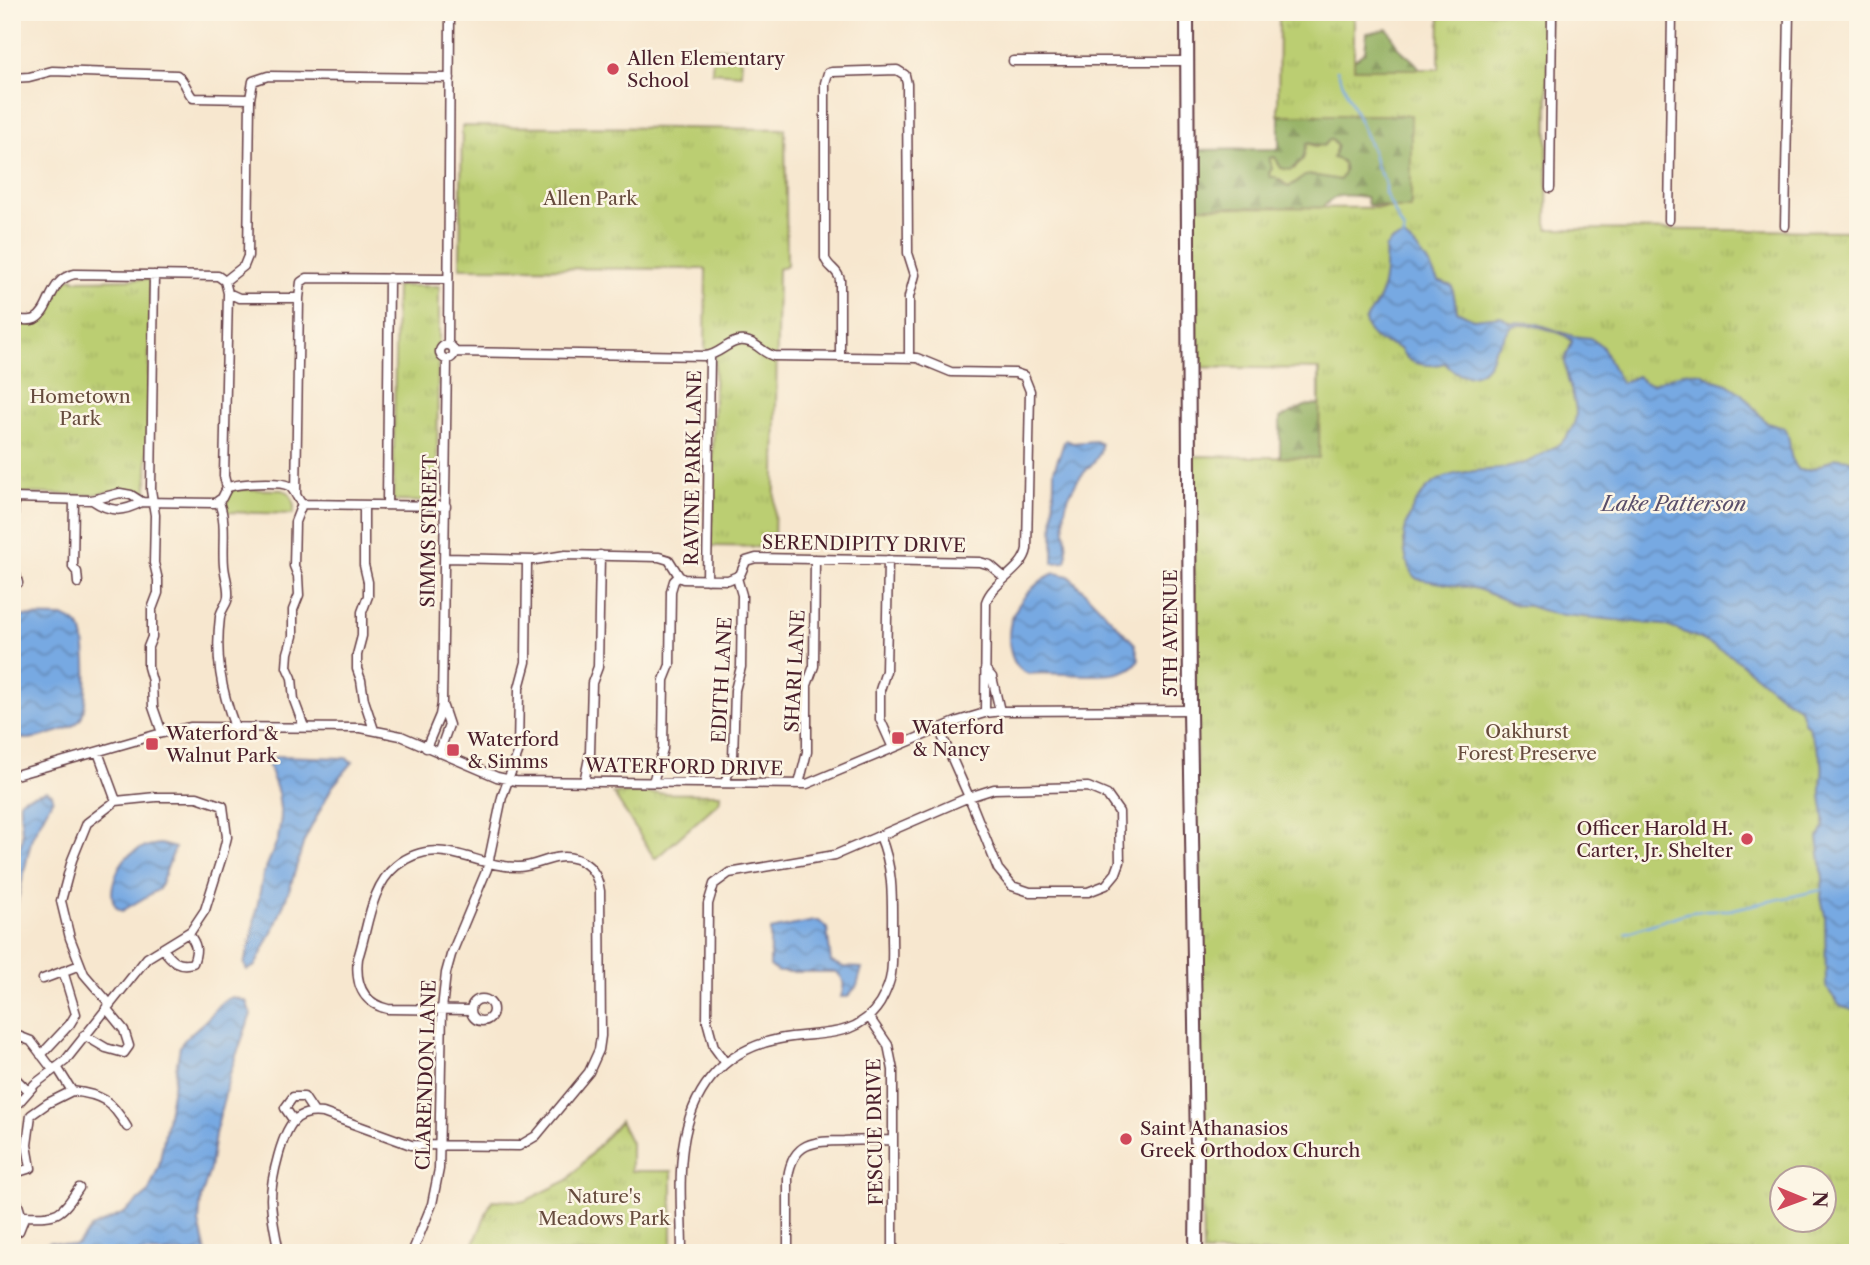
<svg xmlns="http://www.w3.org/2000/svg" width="1870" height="1265" font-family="'Libre Caslon Text',serif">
  <defs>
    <pattern id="forest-firs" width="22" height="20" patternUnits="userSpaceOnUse" patternTransform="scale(1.75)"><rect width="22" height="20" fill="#94b164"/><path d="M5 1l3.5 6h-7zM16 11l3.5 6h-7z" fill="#7b8f53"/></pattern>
    <pattern id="park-tufts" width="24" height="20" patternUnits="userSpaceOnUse" patternTransform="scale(1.75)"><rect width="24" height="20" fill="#bbce72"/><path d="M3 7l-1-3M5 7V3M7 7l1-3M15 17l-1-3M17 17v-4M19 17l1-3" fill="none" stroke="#a2b063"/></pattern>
    <pattern id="water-waves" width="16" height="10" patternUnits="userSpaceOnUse" patternTransform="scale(1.75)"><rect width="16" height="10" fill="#77a9e2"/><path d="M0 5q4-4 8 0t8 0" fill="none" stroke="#6489b7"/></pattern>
  </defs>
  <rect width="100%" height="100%" fill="#fcf5e5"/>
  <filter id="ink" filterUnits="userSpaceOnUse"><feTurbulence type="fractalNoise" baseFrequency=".0143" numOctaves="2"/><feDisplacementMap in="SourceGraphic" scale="14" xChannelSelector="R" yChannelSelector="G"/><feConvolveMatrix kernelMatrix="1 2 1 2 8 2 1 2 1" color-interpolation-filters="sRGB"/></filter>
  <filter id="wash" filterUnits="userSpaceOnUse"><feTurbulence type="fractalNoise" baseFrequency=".00686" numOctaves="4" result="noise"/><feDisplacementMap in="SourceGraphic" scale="28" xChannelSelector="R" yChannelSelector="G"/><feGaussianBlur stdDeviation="1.57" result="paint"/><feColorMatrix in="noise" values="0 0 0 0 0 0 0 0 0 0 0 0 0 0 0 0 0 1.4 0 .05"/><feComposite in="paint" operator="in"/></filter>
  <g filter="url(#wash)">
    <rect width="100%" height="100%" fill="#f7e7cf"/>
    <path fill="#bbce72" stroke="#82764e" stroke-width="2" d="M1331,138C1337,142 1337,146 1336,153C1343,162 1348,169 1340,180H1299L1289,187L1280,180L1270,177L1269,173L1272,168L1269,157H1276L1294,169L1303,159L1307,143L1317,147Z
      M235,489L282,490L288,492C293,499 296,506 293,514L226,512L225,500L231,491Z"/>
    <path fill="url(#forest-firs)" stroke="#6f6848" stroke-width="2" fill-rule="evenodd" d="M1279,12L1347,66L1365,52L1367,33L1387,29C1394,34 1393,42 1399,48C1406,56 1414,59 1420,69H1440L1548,12L1547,229L1602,230L1607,238L1392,212L1385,206L1368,205L1366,197C1336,194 1339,193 1315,213L1406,463L1192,456L1280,458V418L1305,406L1319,404V368L1192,367L1191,150L1279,149ZM1331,139L1337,146L1333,158L1342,161C1346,168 1345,173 1340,180L1312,175L1305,176L1289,187L1275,177H1270L1269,173L1272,168L1269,158L1275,157L1281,168L1291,170L1303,159L1307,143L1323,146Z"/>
    <path fill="url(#park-tufts)" stroke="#82764e" stroke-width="2" fill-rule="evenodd" d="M1279,12H1354V69H1439L1440,12H1548L1547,229L1858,231V1253H1203L1192,456L1319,458L1320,369L1192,367V207L1411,208V115H1278ZM1783,1178H1825V1220H1783Z
      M713,48L742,49L741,74L712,72Z
      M462,126L785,129L787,265L778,269L774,547L711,546L715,352L705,350L706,269L460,268Z
      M74,278V280L148,279L150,281L147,491L144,498L122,489L91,495L12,493V325C46,325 51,302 67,279Z
      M396,286H439V342L434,352L438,362L437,502L393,501Z
      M613,793L721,794L719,802L655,859Z
      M620,1121L631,1143V1171H672V1253H470L492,1200L525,1201L568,1180Z"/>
    <path fill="url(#water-waves)" stroke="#606486" stroke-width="2" d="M1404,237C1420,248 1430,266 1438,281L1452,286L1457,311L1473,319L1501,316L1509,322L1535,323L1573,336L1590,338L1602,346L1621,383L1637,376L1644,382L1652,384L1684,372L1701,373L1714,380L1727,384L1741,393L1767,423L1785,428C1794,444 1785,455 1799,470C1827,473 1828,446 1858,464V1012L1840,1006L1826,987L1825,916L1821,897L1823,879L1818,838C1829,826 1822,810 1821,795C1820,784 1824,773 1822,762C1819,749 1810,739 1809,726L1805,724L1800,708L1782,697L1732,656L1699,638L1664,625L1554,614L1529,606L1516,605L1478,589L1417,579C1407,571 1404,553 1404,540C1404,528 1409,515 1415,504C1438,465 1472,474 1510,467C1524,465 1537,458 1549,450C1555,447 1562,443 1566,437C1589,410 1565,391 1565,361C1566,353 1571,348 1572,341C1563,331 1527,322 1513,326C1504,332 1503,343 1494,349C1490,376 1463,385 1445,363C1435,366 1416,366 1408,359C1404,356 1403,352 1400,349C1384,340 1371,345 1365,321C1370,312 1376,307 1379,298C1385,285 1386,262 1385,248L1391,241Z
      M1066,440L1073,443L1095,441L1101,444C1102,459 1086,468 1078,480C1056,512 1067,526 1067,559L1065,562L1053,563L1054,470L1064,442Z
      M1055,573L1069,576L1135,644L1139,659C1126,687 1056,669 1029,674C1006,667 1005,629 1015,611C1022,597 1040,578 1055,573Z
      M12,616L65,617C72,620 78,623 81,630C88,644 89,710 79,721C70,730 55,732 44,736C32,739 23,741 12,735Z
      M278,756L346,758L353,762L332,787L304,841L291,885L276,924L255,966L247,970L244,964L251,940L263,875L278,839L281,817L278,793L268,764L272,759Z
      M46,791L52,794L53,798L32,837L12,925V856C30,843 18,820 20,801L23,798Z
      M160,844L175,848L159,889L122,911C103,903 115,867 128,856C136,849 149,845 160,844Z
      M814,921H819L827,928L831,962L843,967L862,968L857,986L847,997H841C844,987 846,979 836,972H778L770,966V930Z
      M233,997L246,1001L251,1014L231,1070L215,1134L210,1169L201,1198L199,1222L206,1253H18L51,1242L73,1246L78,1244L91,1228L124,1213L148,1193L159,1166L180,1046C188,1033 198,1029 208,1018C217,1008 219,1001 233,997Z"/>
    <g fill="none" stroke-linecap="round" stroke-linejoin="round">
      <path stroke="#77a9e2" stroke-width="2.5" d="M1337,70L1373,152L1376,166L1385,182V193L1404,231V237
        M1626,933L1686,913L1707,910H1729L1821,890"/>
    </g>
  </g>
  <g filter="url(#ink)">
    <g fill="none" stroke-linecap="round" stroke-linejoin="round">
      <defs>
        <path id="street" d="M1013,61H1186
          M12,78L29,77L52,71L177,75C186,81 186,91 193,98L250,99L253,81L268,76L450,78
          M1550,188L1552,12
          M1669,220L1672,12
          M1785,226L1789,12
          M154,275L151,490L155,515L154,563L158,580V593L152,609V637L148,647V667L152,681L153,707L162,733
          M225,281L244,266L248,256L250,99
          M12,319C19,319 29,322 35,319C52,310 48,279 75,274L218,276L225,281L228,293L239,298H299L301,282L307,278L447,279
          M448,344L450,12
          M440 352a7 7 0 1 1 14 0a7 7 0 1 1-14 0Z
          M454,352L705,356C722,355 730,336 749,342C759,345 764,354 774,356L917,358L951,372L1015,373L1024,376L1030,391L1027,549C1023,571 993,581 986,602L985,713
          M840,357V280C838,269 828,268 825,258V83L828,73L832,72L897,70L905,75L907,84L908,253L915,275L909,297V358
          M227,488L224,476L228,293
          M296,495L299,298
          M12,498L92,500L120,493L131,495L142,502L215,503L222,498L227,488C235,483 280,481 289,486C295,490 297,499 302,504L446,506
          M14,498L13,563L18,583
          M74,500L73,567L77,572L78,583
          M92,500C111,513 123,512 142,502
          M219,502C227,523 222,544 224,566C225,577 229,585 228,597C227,605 221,609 220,617C215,657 221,690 235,727
          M302,504L295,522L294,566L298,576L299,595L293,610V636L288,653L287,667L292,678L294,700L304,727
          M364,505V565L368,582V596L362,612V636L357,655V669L361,680L364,700L374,730
          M387,505L389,278
          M445,558L535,560L565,555L659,557L669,560L679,576L683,579L728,580L740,575L746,561L756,558L980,562L990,565L1005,578
          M888,560L886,671L880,690V719L893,748
          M707,580L710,356
          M985,669L992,677L1000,711
          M426,748L440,715L442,704L447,359
          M98,752L116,801
          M439,753L449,725L443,707
          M12,776L162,733L191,727L361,728L401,736L497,777L516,781L807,784L958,721L985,713L1003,711L1190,710
          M584,782L590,753L592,683L598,667L600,555
          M653,782L663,749L664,680L670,665L671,591L674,581L679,576
          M725,783L733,759L735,690L741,667L742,595L737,578
          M799,784L807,752V685L814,666L815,559
          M163,949C172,961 178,967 193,963C198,950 197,944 188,933
          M43,979L80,965
          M471 1010a11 11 0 1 1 22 0a11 11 0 1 1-22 0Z
          M869,1017L888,1045L893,1070V1253
          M84,1035L106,1048L124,1053L129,1046L124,1030L106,1008
          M12,1038L18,1036L31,1041L53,1070
          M41,1055L70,1024L76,1014L63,971
          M725,1062L714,1047L707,1021L708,904L714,884L729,873L835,855L969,797L994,789L1088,787L1107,795L1119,812L1120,862L1116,873L1106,885L1088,892H1030L1012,886L998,869L969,797L939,729
          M57,1067L72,1091C103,1095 111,1100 127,1127
          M12,1075L28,1091
          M12,1110L35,1084L65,1061L147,958L191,931L205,910L223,853L227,837L223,806L197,797H156L116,801L87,823L72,860L61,901L70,938L84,974L109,1003
          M294,1121L285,1108L293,1097H304L314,1112
          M12,1174L31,1168L27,1145L31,1115L48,1103L72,1091
          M12,1186L23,1221
          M12,1233L19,1231L25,1216C59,1217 60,1216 79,1188
          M279,1253C276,1235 271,1217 271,1199C271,1180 282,1129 297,1118C306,1112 314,1112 323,1113L411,1145L519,1146L536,1136L589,1072L599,1050L601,1036L600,891C598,877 591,864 576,859C555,852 539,866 519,867C475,868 438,832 396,866C370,887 368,929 358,958C355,983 362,1003 388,1009L471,1010
          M412,1253L432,1204L439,1169L442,1009L446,973L451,955L487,869L502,797L518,753L519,688L526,662L527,560
          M682,1253C682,1194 671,1127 711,1078C728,1057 753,1044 779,1039C816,1031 856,1041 880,1003C885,994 890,984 891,974C893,961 892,948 892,936C892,901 894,869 880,836
          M788,1253V1177C793,1142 813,1141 844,1141C860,1140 877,1140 893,1140
          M1023,1253L1038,1250L1196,1252"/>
        <path id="secondary" d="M1187,12L1190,710L1197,1148L1196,1253"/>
      </defs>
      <use href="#street" stroke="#643d44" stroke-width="11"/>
      <use href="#secondary" stroke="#643d44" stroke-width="16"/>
      <use href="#street" stroke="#fff" stroke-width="8"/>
      <use href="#secondary" stroke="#fff" stroke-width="12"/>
    </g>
  </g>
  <g fill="#d1495b" stroke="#fcf5e5" stroke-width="2.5">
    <circle cx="613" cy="69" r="7"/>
    <rect x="891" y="731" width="14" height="14" rx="3.5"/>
    <rect x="145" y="737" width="14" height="14" rx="3.5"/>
    <rect x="446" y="743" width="14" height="14" rx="3.5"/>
    <circle cx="1747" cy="839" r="7"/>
    <circle cx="1126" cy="1139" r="7"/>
  </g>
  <g text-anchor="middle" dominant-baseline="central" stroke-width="5" stroke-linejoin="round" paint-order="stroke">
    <g font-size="19" fill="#4a1f2b" stroke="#fcf5e5" text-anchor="start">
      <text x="627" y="58">Allen Elementary<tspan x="627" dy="22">School</tspan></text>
      <text x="912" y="727">Waterford<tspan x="912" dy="22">&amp; Nancy</tspan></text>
      <text x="166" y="733">Waterford &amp;<tspan x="166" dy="22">Walnut Park</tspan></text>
      <text x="467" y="739">Waterford<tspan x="467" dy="22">&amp; Simms</tspan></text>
      <text x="1733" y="828" text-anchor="end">Officer Harold H.<tspan x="1733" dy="22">Carter, Jr. Shelter</tspan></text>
      <text x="1140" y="1128">Saint Athanasios<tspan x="1140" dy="22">Greek Orthodox Church</tspan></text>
    </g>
    <g font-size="19" fill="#664b3d" stroke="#fcf5e5">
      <text x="590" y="198">Allen Park</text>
      <text x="80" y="396">Hometown<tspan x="80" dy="22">Park</tspan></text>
      <text x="1527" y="731">Oakhurst<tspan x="1527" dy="22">Forest Preserve</tspan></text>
      <text x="604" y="1196">Nature's<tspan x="604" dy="22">Meadows Park</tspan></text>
    </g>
    <g font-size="19" fill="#4a1f2b" stroke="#fcf5e5">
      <text transform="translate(693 468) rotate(-89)">RAVINE PARK LANE</text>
      <text transform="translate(429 531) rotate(-89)">SIMMS STREET</text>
      <text transform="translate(864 544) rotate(1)">SERENDIPITY DRIVE</text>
      <text transform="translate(1170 633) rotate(-90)">5TH AVENUE</text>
      <text transform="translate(795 671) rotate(-87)">SHARI LANE</text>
      <text transform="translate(722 680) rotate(-87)">EDITH LANE</text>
      <text transform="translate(684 767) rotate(1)">WATERFORD DRIVE</text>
      <text transform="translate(426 1075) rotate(-88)">CLARENDON LANE</text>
      <text transform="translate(875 1132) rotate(-91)">FESCUE DRIVE</text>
    </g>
    <g font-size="21" font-style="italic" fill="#5a4f6b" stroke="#fcf5e5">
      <text x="1674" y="503">Lake Patterson</text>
    </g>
  </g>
  <rect width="1870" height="1265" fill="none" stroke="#fcf5e5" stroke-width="42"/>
  <g transform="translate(1803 1199) rotate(91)"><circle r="33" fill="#fcf5e5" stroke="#b59f9b" stroke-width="2"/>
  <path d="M0-5L12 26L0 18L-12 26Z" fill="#d1495b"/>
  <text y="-10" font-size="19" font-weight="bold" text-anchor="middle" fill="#4a1f2b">N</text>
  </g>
</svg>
